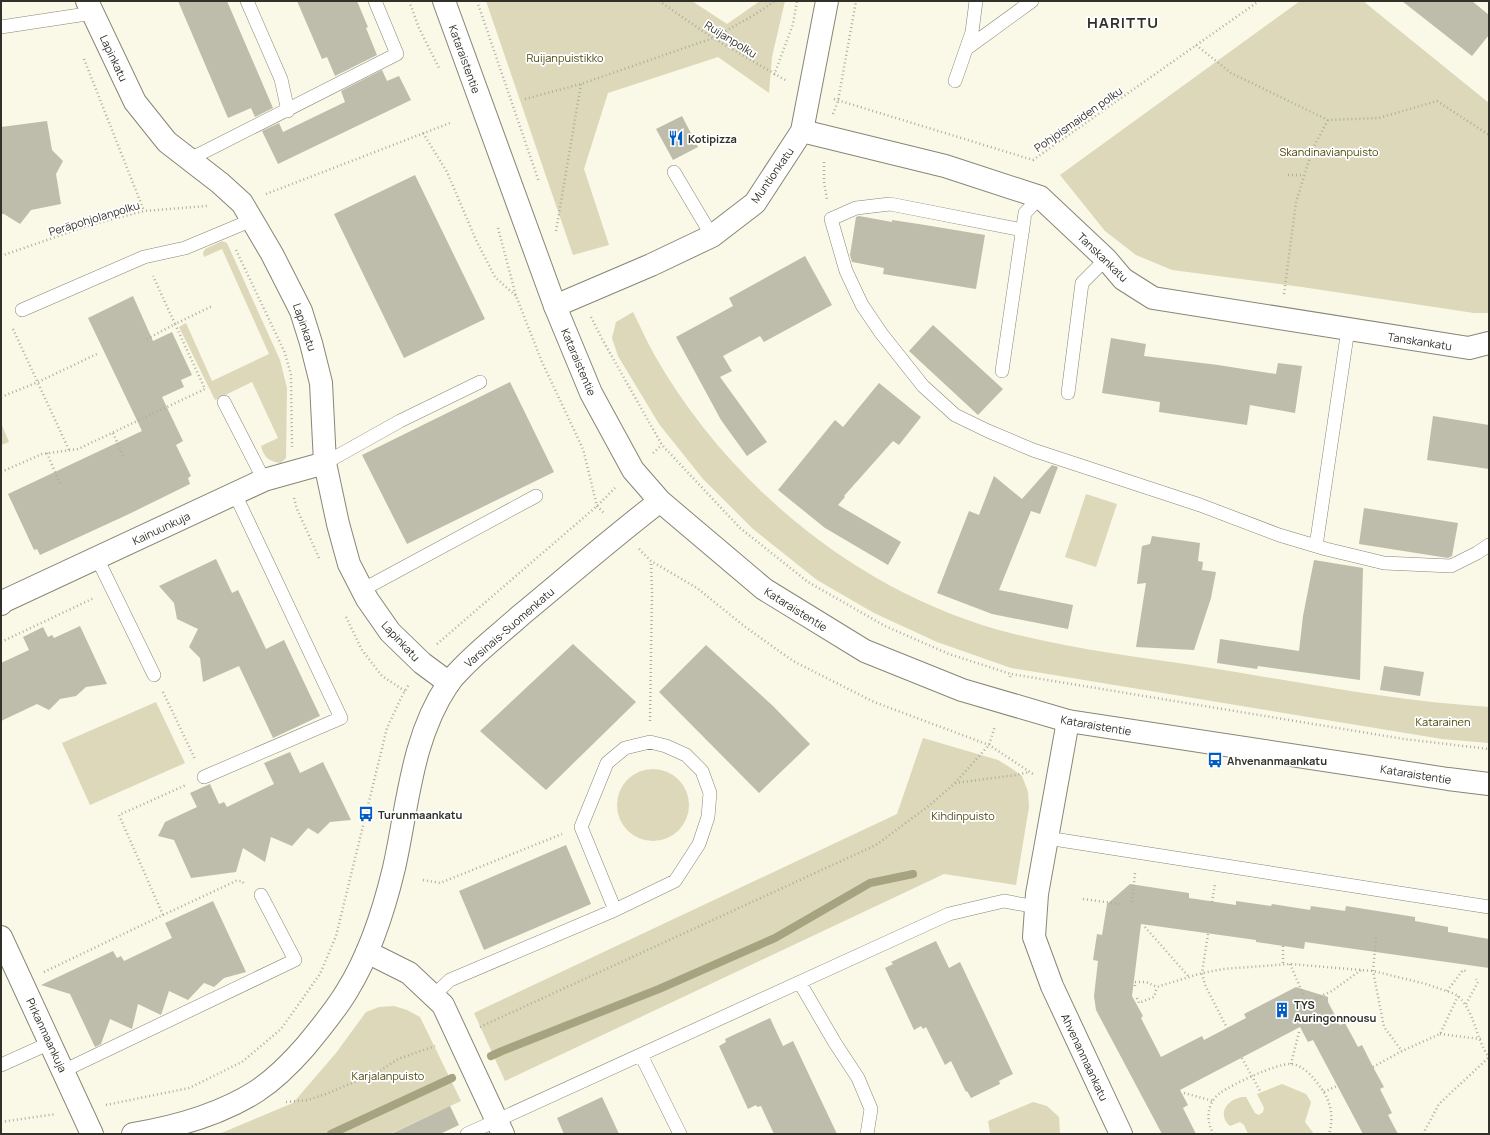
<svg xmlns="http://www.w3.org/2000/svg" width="1490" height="1135" font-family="Manrope,sans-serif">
  <rect width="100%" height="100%" fill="#faf8e6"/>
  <path fill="#dcd8b9" d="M486,1H692L727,24L760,1H785L772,57L769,93L718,57L608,93L584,169L609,245L573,255Z
    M1300,1H1363L1489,103V313H1474L1302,287L1172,270L1136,255L1105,231L1060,175Z
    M222,241L227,243L280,360L287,388L286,458L281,463C270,462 264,458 261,446L278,438L252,382L215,400L179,327L186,323L212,381L269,354L222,249L204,257L203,253L205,249Z
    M633,312C640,326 647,342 655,356C731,489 865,597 1014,634C1079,650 1146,658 1211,668C1304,683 1396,701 1489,707V743L1442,739L1011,668L937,642L874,613L817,580L753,529L703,479L659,424L618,356L612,338L616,322Z
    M1,423L9,442L1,445Z
    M1086,494L1117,504L1096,567L1065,557Z
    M156,702L185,763L90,805L62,743Z
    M923,738L998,760L1011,768L1022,776L1028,792L1029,807L1016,885L944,874L505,1081L474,1013L897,814Z
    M617 805a36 36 0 1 1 72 0a36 36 0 1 1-72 0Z
    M394,1006L407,1010L420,1017L461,1101L390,1134H219L293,1103L336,1053L366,1012L379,1007Z
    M1282,1084L1306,1094L1311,1102L1305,1122L1314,1134H1248L1244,1125L1240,1122L1230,1126C1215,1113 1230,1096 1246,1097L1255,1113L1259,1115L1263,1112L1264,1108L1257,1094Z
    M1033,1102L1047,1106L1059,1117L1060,1134L990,1133L988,1121Z"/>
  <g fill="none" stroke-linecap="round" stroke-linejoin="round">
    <path stroke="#a6a381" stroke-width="8" d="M491,1056L502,1051L659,989L775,938L870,883L913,874
      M331,1134L452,1078"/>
  </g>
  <path fill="#bebdac" d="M178,1H227L273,108L255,117L251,108L228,118Z
    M297,1H357L368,27L366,28L377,55L335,76L327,57L322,59Z
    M1402,1H1472L1489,15V35L1472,56Z
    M382,70L387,81L399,76L411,100L278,164L262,131L279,123L283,132L345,102L341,91Z
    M682,116L698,147L673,160L656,129Z
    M47,121L52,150L63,161L56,174L61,204L31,210L20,224L4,214H1V127Z
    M415,175L485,319L404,358L334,214Z
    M859,216L892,222V220L925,225L985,235L976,289L883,274L884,268L852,262L850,255L856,217Z
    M805,256L832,305L764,342L760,336L723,356L732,371L720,377L767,442L747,456L721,420L676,337L733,306L729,298Z
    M133,296L153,341L172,332L192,375L181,380L184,387L162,397L183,441L176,445L191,476L188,478L190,484L129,514L40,555L37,549L34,550L8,494L142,431L88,318Z
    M933,325L1003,389L978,415L909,351Z
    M1111,338L1146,344L1144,356L1218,365L1276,374L1278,363L1302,366L1295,413L1250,405L1247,425L1159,412L1160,402L1102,393Z
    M510,382L554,472L407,544L362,455Z
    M879,383L921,417L899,445L893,441L844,496L845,497L838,505L901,542L888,565L825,528L778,490L835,420L843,427Z
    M1433,416L1489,425V469L1427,460Z
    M1052,465L1058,467L1040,514L1031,511L999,590L1073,605L1068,629L992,614L937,593L969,511L979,515L994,476L1022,499Z
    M1364,508L1458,523L1452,556L1448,558L1359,544Z
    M1152,536L1200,543L1198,561L1203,562L1202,570L1216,572L1211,598L1194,650L1136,647L1146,583L1137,584L1142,546L1150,544Z
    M216,559L232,593L238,590L266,649L284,640L320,716L273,738L239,666L203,682L200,658L189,647L198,629L177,619L174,603L159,586Z
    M1314,560L1363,568L1360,680L1258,666L1257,669L1217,663L1220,639L1299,651L1303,616Z
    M80,626L107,684L86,687L76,696L60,699L49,710L37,704L1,721V663L29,650L23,637L43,627L48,637L52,635L54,638Z
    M573,644L636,702L546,790L480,731Z
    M706,645L773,706L810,744L759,793L659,692Z
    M1384,666L1424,672L1420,696L1380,690Z
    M290,752L300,773L323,762L351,820L330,822L318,834L308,828L292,846L271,837L265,862L243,848L236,872L191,878L174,840L158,836L165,822L197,807L190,793L210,784L219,804L224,802L227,807L274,784L264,763Z
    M566,845L591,904L484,950L459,891Z
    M1130,884L1189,893V898L1236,905V901L1271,906L1272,904L1310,910L1311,906L1345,911L1346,906L1415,917V921L1448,927V932L1489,939V968L1305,942L1304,949L1256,942V940L1141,924L1132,996L1143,1016L1141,1018L1161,1057L1202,1036L1204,1040L1246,1018L1244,1014L1296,987L1328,997V1002L1340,1025L1345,1023L1358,1047L1362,1045L1373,1067L1384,1087L1380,1089L1392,1113L1388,1115L1398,1134H1363L1313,1040L1308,1042L1300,1027L1180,1090L1188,1105L1183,1108L1196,1134H1162L1096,1010L1094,996L1098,961L1093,960L1097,934L1102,935L1107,904Z
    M213,901L246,972L224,978L214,987L204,983L188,1000L169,991L161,1015L138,1004L132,1029L110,1019L101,1044L95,1047L70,994L41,985L113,951L117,958L121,956L124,961L172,938L165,923Z
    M936,941L949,968L960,962L1013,1074L999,1081L1000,1084L971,1098L967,1091L966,1092L951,1061L945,1065L926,1027L923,1029L921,1026L914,1030L885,968L893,964L891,962Z
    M770,1018L783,1046L793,1041L837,1134H774L761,1106L757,1107L756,1105L748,1109L719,1046L726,1042L725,1039Z
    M602,1097L619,1134H564L557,1118Z
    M450,1106L459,1125L440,1134H391Z"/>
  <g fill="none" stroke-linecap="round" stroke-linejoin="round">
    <defs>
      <path id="lane" d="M247,1L281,79L288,111
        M1,27L93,13
        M966,49L1032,1
        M955,81L972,32L976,1
        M190,159L397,54L375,1
        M674,172L712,236
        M1023,230L890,204L856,208L831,219L846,271L862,305L881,333L923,386L955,415L988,431L1033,450L1200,505L1279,535L1326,549L1384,563L1451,566L1477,553L1489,545
        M22,310L144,257L185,248L252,220
        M1002,371L1025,213L1040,197
        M1068,393L1082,283L1106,259
        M224,402L264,480
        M325,463L400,421L480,382
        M1316,546L1348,329
        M97,558L154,675
        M362,590L536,496
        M204,777L341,718L235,494
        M1047,838L1489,907
        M800,983L835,1043L858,1078L871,1109L867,1134
        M433,996L450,980L615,910L675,881L699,844L708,817L710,793L702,771L686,755L666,746L650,742L625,748L607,763L581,827L615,910
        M641,1055L680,1134
        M1,1065L50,1043
        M63,1071L295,960L261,895
        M467,1134L949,914L1004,901L1036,907"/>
      <path id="street" d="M87,1L135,102L167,142L220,183L242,203L272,254L301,311L311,343L321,383L325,463L338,524L349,564L367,599L390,632L422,663L449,683
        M802,131L945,166L1040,197L1106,259L1123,279L1153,298L1469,348L1489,343
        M555,306L651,265L712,236L755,203L802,131L827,1
        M1,604L4,601L264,480L325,463
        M1068,721L1037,894L1034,937L1052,986L1121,1134
        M1,937L92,1134
        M367,952L409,973L443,1005L503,1134"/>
      <path id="secondary" d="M444,1L555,306L591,393L633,470L660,501L764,589L865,651L962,690L1068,721L1448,779L1489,784
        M133,1134C175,1127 221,1114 257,1091C275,1079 291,1063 305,1047C320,1029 335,1011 347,991C370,954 384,910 394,868C408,806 411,739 448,684C452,678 457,673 462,668C480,649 501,633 521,615C567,577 612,538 660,501"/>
    </defs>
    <use href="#lane" stroke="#888676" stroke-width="14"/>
    <use href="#street" stroke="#888676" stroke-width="24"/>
    <use href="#secondary" stroke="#888676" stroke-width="24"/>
    <path stroke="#aead9f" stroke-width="2.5" stroke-dasharray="1 3" stroke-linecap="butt" d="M409,1L419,28L439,68
      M477,1L539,182
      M659,1L713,38L787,81
      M1196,45L1231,73L1328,120L1379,118L1437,101L1489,135
      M84,59L144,211
      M774,75L793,24L797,1
      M525,99L581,84L713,38L754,15L775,1
      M834,99L1033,160L1259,1
      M833,114L838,101L856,1
      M423,133L447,172L476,240L495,277L516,296
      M824,162V182L827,199
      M1288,175H1304
      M266,194L450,123
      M498,228L516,296L542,362L583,449L597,506L605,514
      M556,231L581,84
      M236,250L285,353L291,375L292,447
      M1,256L90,225L144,211L207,206
      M1284,294L1296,202L1313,148L1328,120
      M591,317L602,339L662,445L740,528L808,582L885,626L949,654L1011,674
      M13,329L69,450
      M147,339L175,324L153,276
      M1,397L38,382L99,353
      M113,433L124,458
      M47,453L61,486
      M653,453L662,445
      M1,472L42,454L78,449L205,389L175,324L212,306
      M294,498L297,509L319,558
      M639,549L651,561L697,588L744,626L793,661L874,702L989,745L1033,774
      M346,617L362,650L382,676L405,691
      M1,642L94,598
      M437,644L597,506L615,488
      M1010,677L1011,674L1404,739L1489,749
      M163,692L195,759
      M650,721L652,592L651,561
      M955,783L1016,775L1029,772
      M423,880L440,883L562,834
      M1083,899L1120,904
      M1132,902L1135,873
      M1212,902L1215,884
      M163,915L236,881H242L244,884
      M1145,927L1189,977
      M1208,934L1202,973L1205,985L1227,1028
      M1376,938L1373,971L1384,1027L1402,1051
      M1283,946V964
      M1290,964L1304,996
      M44,972L163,915L119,815L186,785
      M1135,986V982H1146L1157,987L1202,973L1223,969L1290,964L1373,971L1426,984L1455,994C1475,1008 1475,1039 1489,1057
      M1447,991L1463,970L1466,971
      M1137,998L1139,1003L1154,997L1157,987
      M1316,998L1332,991L1361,970
      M1466,1004L1478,982L1476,979
      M480,1027L876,845L930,805L955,783L989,745L995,726
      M1440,1034L1481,1039
      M1242,1058L1261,1093
      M1291,1064L1299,1032
      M1373,1067L1402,1051L1440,1034L1458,996
      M1324,1092L1337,1086
      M1184,1093L1213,1101
      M286,1102L308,1100L326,1094L378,1072L398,1059L435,1046
      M106,1105L189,1088L242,1062L281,1029L320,974L336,936L387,728L401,698L409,684
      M1,1122L56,1114
      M1214,1134C1205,1122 1207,1102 1220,1093C1233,1084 1275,1064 1290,1064C1303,1064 1314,1078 1321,1088C1331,1101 1334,1118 1329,1134
      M1423,1134L1439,1104L1488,1058L1489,1059"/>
    <use href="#lane" stroke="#fff" stroke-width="13"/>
    <use href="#street" stroke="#fff" stroke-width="22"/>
    <use href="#secondary" stroke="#fff" stroke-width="22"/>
  </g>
  <defs>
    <symbol id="restaurant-bare" viewBox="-9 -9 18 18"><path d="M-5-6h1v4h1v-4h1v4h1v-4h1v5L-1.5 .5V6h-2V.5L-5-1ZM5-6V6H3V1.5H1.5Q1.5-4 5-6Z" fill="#005cc5" stroke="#fff" stroke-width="2.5" paint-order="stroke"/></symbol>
    <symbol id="bus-bare" viewBox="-9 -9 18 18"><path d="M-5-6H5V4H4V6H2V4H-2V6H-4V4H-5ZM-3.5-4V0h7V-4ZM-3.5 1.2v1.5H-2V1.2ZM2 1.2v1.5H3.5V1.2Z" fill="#005cc5" stroke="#fff" stroke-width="2.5" paint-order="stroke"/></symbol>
    <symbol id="building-bare" viewBox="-9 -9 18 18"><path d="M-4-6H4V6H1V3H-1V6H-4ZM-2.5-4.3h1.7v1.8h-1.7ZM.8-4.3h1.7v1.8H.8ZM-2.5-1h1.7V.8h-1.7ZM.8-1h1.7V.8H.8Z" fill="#005cc5" stroke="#fff" stroke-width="2.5" paint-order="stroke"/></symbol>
  </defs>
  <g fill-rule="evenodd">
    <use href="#restaurant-bare" x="665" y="127" width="22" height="22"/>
    <use href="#bus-bare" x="1204" y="749" width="22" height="22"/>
    <use href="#bus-bare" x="355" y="803" width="22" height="22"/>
    <use href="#building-bare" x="1271" y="999" width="22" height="22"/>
  </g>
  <g text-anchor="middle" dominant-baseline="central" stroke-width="3.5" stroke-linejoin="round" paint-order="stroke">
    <g font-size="11" fill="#313029" stroke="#fff">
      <text transform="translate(731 39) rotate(32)">Ruijanpolku</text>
      <text transform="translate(114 58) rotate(65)">Lapinkatu</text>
      <text transform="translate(465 59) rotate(70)">Kataraistentie</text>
      <text transform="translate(1078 119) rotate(-35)">Pohjoismaiden polku</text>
      <text transform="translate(772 175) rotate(-55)">Muntionkatu</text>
      <text transform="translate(94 218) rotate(-17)">Peräpohjolanpolku</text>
      <text transform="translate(1103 257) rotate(44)">Tanskankatu</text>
      <text transform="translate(305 327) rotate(71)">Lapinkatu</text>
      <text transform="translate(1420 341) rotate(9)">Tanskankatu</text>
      <text transform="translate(579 362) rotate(67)">Kataraistentie</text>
      <text transform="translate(161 528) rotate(-25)">Kainuunkuja</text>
      <text transform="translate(796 609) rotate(32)">Kataraistentie</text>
      <text transform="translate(509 627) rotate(-41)">Varsinais-Suomenkatu</text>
      <text transform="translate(401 641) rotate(47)">Lapinkatu</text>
      <text transform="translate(1096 725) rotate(10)">Kataraistentie</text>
      <text transform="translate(1416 774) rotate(9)">Kataraistentie</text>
      <text transform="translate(47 1035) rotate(65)">Pirkanmaankuja</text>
      <text transform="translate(1085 1057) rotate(65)">Ahvenanmaankatu</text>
    </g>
    <g font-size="11" fill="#50490e" stroke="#fff">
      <text x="565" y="57">Ruijanpuistikko</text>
      <text x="1329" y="151">Skandinavianpuisto</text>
      <text x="1443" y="721">Katarainen</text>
      <text x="963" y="815">Kihdinpuisto</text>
      <text x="388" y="1075">Karjalanpuisto</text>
    </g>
    <g font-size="11" font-weight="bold" fill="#313029" stroke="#fff" text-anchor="start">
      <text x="688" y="138">Kotipizza</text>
      <text x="1227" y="760">Ahvenanmaankatu</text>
      <text x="378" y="814">Turunmaankatu</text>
      <text x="1294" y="1004">TYS<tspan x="1294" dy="13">Auringonnousu</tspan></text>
    </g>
    <g font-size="15" font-weight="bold" letter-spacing="1" fill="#313029" stroke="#fff">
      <text x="1123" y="22">HARITTU</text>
    </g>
  </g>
  <rect width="1490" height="1135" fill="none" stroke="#313029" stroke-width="4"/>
</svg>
